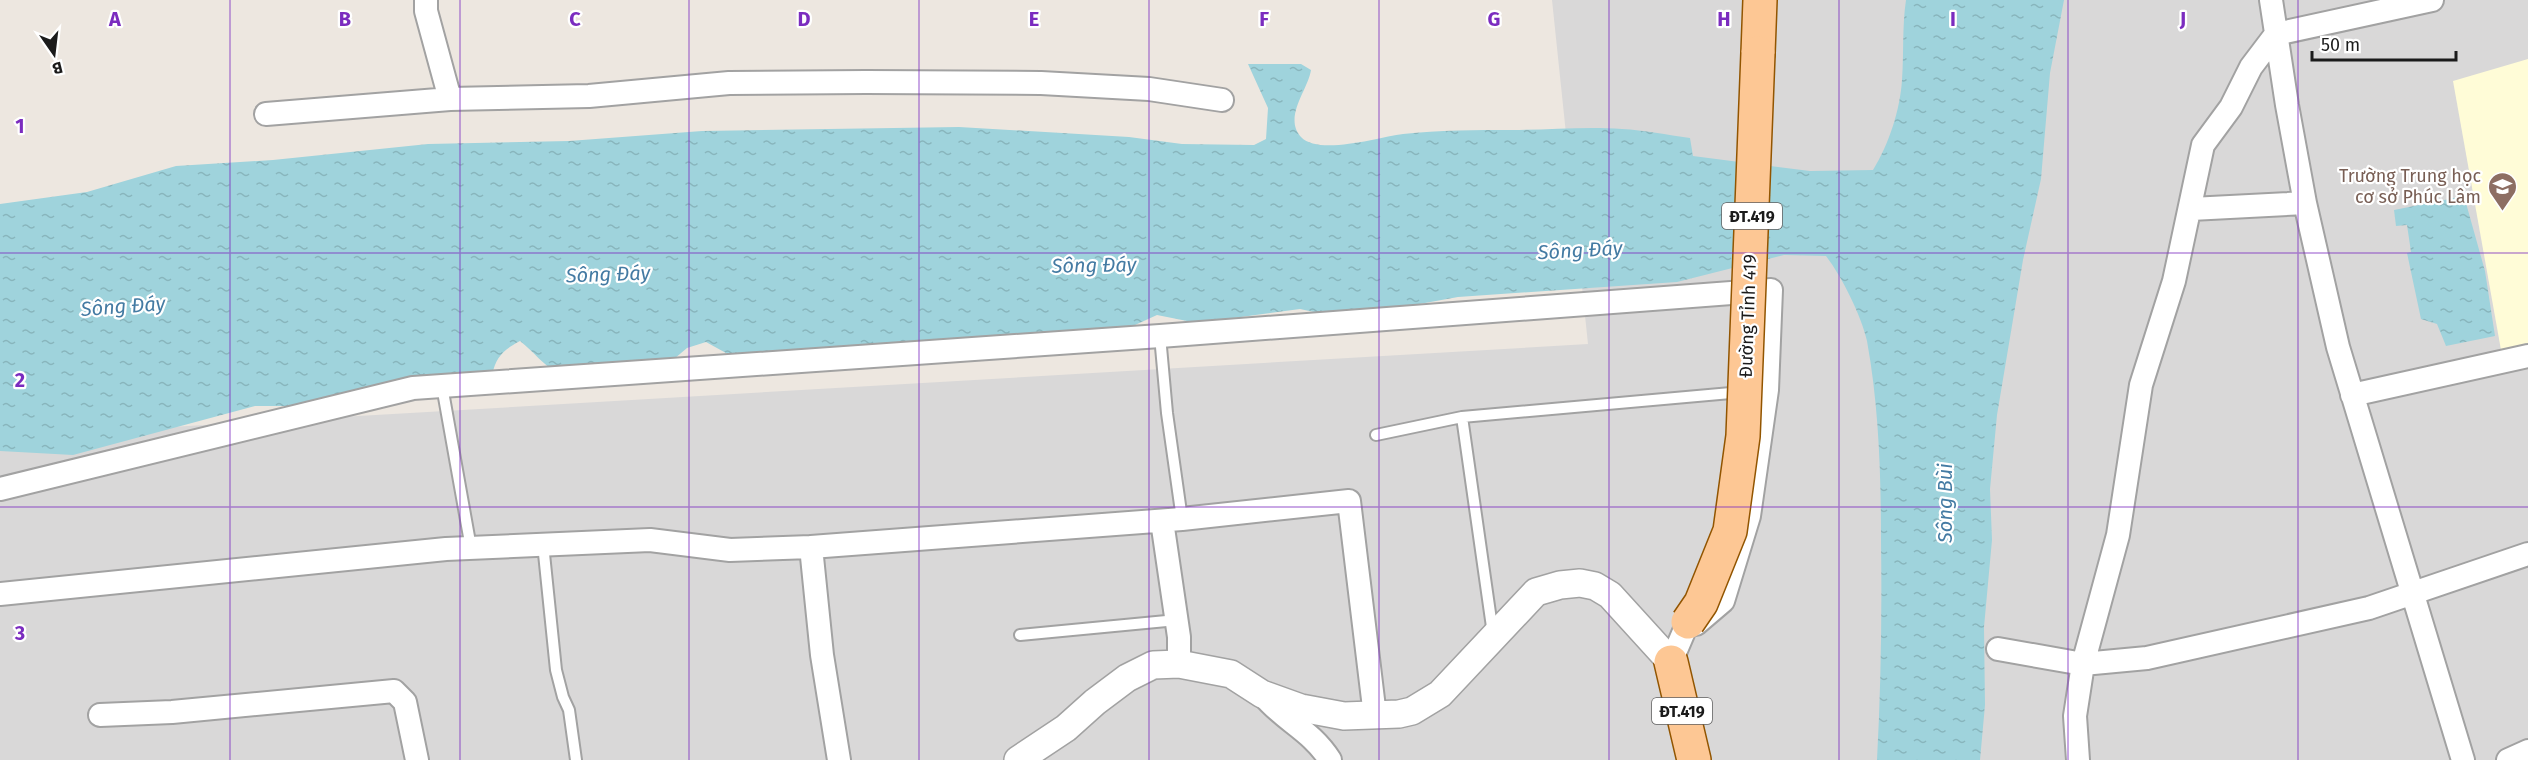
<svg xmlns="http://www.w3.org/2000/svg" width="2528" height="760" font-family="'Fira Sans',sans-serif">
  <defs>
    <pattern id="water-ripples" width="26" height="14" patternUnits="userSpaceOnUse" patternTransform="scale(1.5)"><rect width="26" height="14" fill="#9fd3dc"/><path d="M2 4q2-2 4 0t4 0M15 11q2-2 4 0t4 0" fill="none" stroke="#88b5bc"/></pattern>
  </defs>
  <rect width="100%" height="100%" fill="#ede7e0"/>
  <path fill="#d9d8d8" d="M1552,0H2528V760H0V437L1588,344Z"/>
  <path fill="#fffcd7" d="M2528,59V343L2501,350L2453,81Z"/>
  <path fill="url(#water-ripples)" d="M1906,0H2064L2050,73L2041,179L2023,260L1997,415L1990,489L1992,540L1984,627L1985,705L1980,760H1877C1881,687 1882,614 1881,541C1881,475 1879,407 1867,341C1861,315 1842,277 1826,256L1784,255L1677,282L1458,297L1342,318L1300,309L1197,323L1157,315L1124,330L741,357L726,353L706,342L687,348L674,359L558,373C543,365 534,352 520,341C503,350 496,357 492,375L295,406H255L73,455L0,451V204L87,192L176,166L273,160L428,144L569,141L702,131L959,127L1129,137L1182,144L1254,145L1266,139L1268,108L1248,64H1301L1311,70C1308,90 1283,117 1301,137C1319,156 1379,137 1403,134C1439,130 1476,130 1512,130C1548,130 1586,126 1622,129C1644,130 1667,135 1690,138L1693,156L1810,171L1873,170C1889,144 1900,110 1902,80C1904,53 1902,27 1906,0Z
    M2464,196L2485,271L2495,336L2446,346L2437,324L2421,319L2407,253L2411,252L2407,225L2396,226L2394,210Z"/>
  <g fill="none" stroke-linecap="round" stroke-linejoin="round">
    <defs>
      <path id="service" d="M1160,336L1167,413L1182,519
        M442,386L471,548
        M1462,417L1493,634
        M1376,435L1462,417L1742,392
        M543,544L556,670L563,697L569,710L576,760
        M1020,635L1177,620"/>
      <path id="minor" d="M426,0V11L450,99L589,96L729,83L866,82L1041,83L1149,89L1222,100
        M2271,0L2287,105L2305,203L2338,347L2463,760
        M266,114L450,99
        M2191,209L2305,203
        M2352,395L2528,356
        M0,489L413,388L1160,336L1771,290L1767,390L1749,516L1723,601L1696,624
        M1162,521L1179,637V664
        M811,547L822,655L839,760
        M0,594L446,549L650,540L730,550L811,547L1182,519L1349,501L1375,716
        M1998,649L2083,664L2147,658L2369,608L2528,554
        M1671,662L1688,622
        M1263,695C1284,721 1311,730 1330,760
        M100,715L172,712L394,691L405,702L417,760
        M2078,760L2075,716L2083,664L2118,535L2141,385L2174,281L2203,145L2231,107L2251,67L2276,34L2432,0
        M2508,760L2528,751"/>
      <path id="tertiary" d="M1018,760L1066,728L1095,702L1127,678L1153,665L1179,664L1231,674L1262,694L1301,708L1344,716L1399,714L1412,711L1440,694L1536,592L1560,585L1580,583L1595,586L1610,595L1671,662"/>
      <path id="primary" d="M1758,53L1760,0
        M1671,662L1694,760"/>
    </defs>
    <use href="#service" stroke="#a2a2a2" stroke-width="14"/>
    <use href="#minor" stroke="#a2a2a2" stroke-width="26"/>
    <use href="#tertiary" stroke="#a2a2a2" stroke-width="30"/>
    <use href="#primary" stroke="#925500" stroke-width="36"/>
    <use href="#service" stroke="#fff" stroke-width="10"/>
    <use href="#minor" stroke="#fff" stroke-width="22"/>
    <use href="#tertiary" stroke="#fff" stroke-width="27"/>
    <use href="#primary" stroke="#fdc794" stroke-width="33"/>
    <defs>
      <path id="primary-bridge" d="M1688,622L1701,603L1730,531L1743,436L1758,53"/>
    </defs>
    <use href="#primary-bridge" stroke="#925500" stroke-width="36" stroke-linecap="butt"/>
    <use href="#primary-bridge" stroke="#fdc794" stroke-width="33"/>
  </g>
  <path fill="none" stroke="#7b2cbf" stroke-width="1.5" stroke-opacity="0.55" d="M230,0V760M460,0V760M689,0V760M919,0V760M1149,0V760M1379,0V760M1609,0V760M1839,0V760M2068,0V760M2298,0V760M0,253H2528M0,507H2528"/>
  <defs>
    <symbol id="school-pin" viewBox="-11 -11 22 30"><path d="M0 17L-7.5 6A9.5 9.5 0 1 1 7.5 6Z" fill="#8d6e63" stroke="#fff"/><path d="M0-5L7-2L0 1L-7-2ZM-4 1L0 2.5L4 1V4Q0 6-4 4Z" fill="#fff"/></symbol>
  </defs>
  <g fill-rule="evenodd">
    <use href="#school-pin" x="2486" y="170" width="33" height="45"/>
  </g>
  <g text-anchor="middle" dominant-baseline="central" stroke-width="4.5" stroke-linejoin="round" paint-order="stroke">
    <g fill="#fff" stroke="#5f5f5f" stroke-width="1.5">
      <rect x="1722" y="203" width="60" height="26" rx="4.5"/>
      <rect x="1652" y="698" width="60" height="26" rx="4.5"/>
    </g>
    <g font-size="16" font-weight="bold" fill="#1b1b1b">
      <text x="1752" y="216">ĐT.419</text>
      <text x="1682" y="711">ĐT.419</text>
    </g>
    <g font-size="18" fill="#785e54" stroke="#fff" text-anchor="end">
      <text x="2481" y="176">Trường Trung học<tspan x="2481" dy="21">cơ sở Phúc Lâm</tspan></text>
    </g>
    <g font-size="18" fill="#1b1b1b" stroke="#fff">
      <text transform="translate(1748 316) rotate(-88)">Đường Tỉnh 419</text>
    </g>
    <g font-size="20" font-style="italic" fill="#447ba3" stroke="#fff">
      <text transform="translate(1580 250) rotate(-3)">Sông Đáy</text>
      <text transform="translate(1094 265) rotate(-1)">Sông Đáy</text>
      <text transform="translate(608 274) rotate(-2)">Sông Đáy</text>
      <text transform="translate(123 306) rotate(-4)">Sông Đáy</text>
      <text transform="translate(1945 503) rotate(-90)">Sông Bùi</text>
    </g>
  </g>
  <g font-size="20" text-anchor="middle" font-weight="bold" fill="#7b2cbf" stroke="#fff" stroke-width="4.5" stroke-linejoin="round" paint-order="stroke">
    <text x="115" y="26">A</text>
    <text x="345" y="26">B</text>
    <text x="575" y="26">C</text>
    <text x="804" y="26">D</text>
    <text x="1034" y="26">E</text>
    <text x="1264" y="26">F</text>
    <text x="1494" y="26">G</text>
    <text x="1724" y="26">H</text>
    <text x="1953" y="26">I</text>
    <text x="2183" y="26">J</text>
    <text x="20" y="133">1</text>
    <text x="20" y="387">2</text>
    <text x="20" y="640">3</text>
  </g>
  <g transform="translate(54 54) rotate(166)" stroke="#ffffff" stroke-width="4.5" paint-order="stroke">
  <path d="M0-4.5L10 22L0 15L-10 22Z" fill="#1b1b1b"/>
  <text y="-9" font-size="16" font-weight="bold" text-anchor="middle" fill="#1b1b1b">B</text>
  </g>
  <path d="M2312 51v9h144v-9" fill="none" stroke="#1b1b1b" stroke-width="3"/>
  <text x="2321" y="51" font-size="18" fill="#1b1b1b" stroke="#ffffff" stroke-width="4.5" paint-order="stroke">50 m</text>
</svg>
